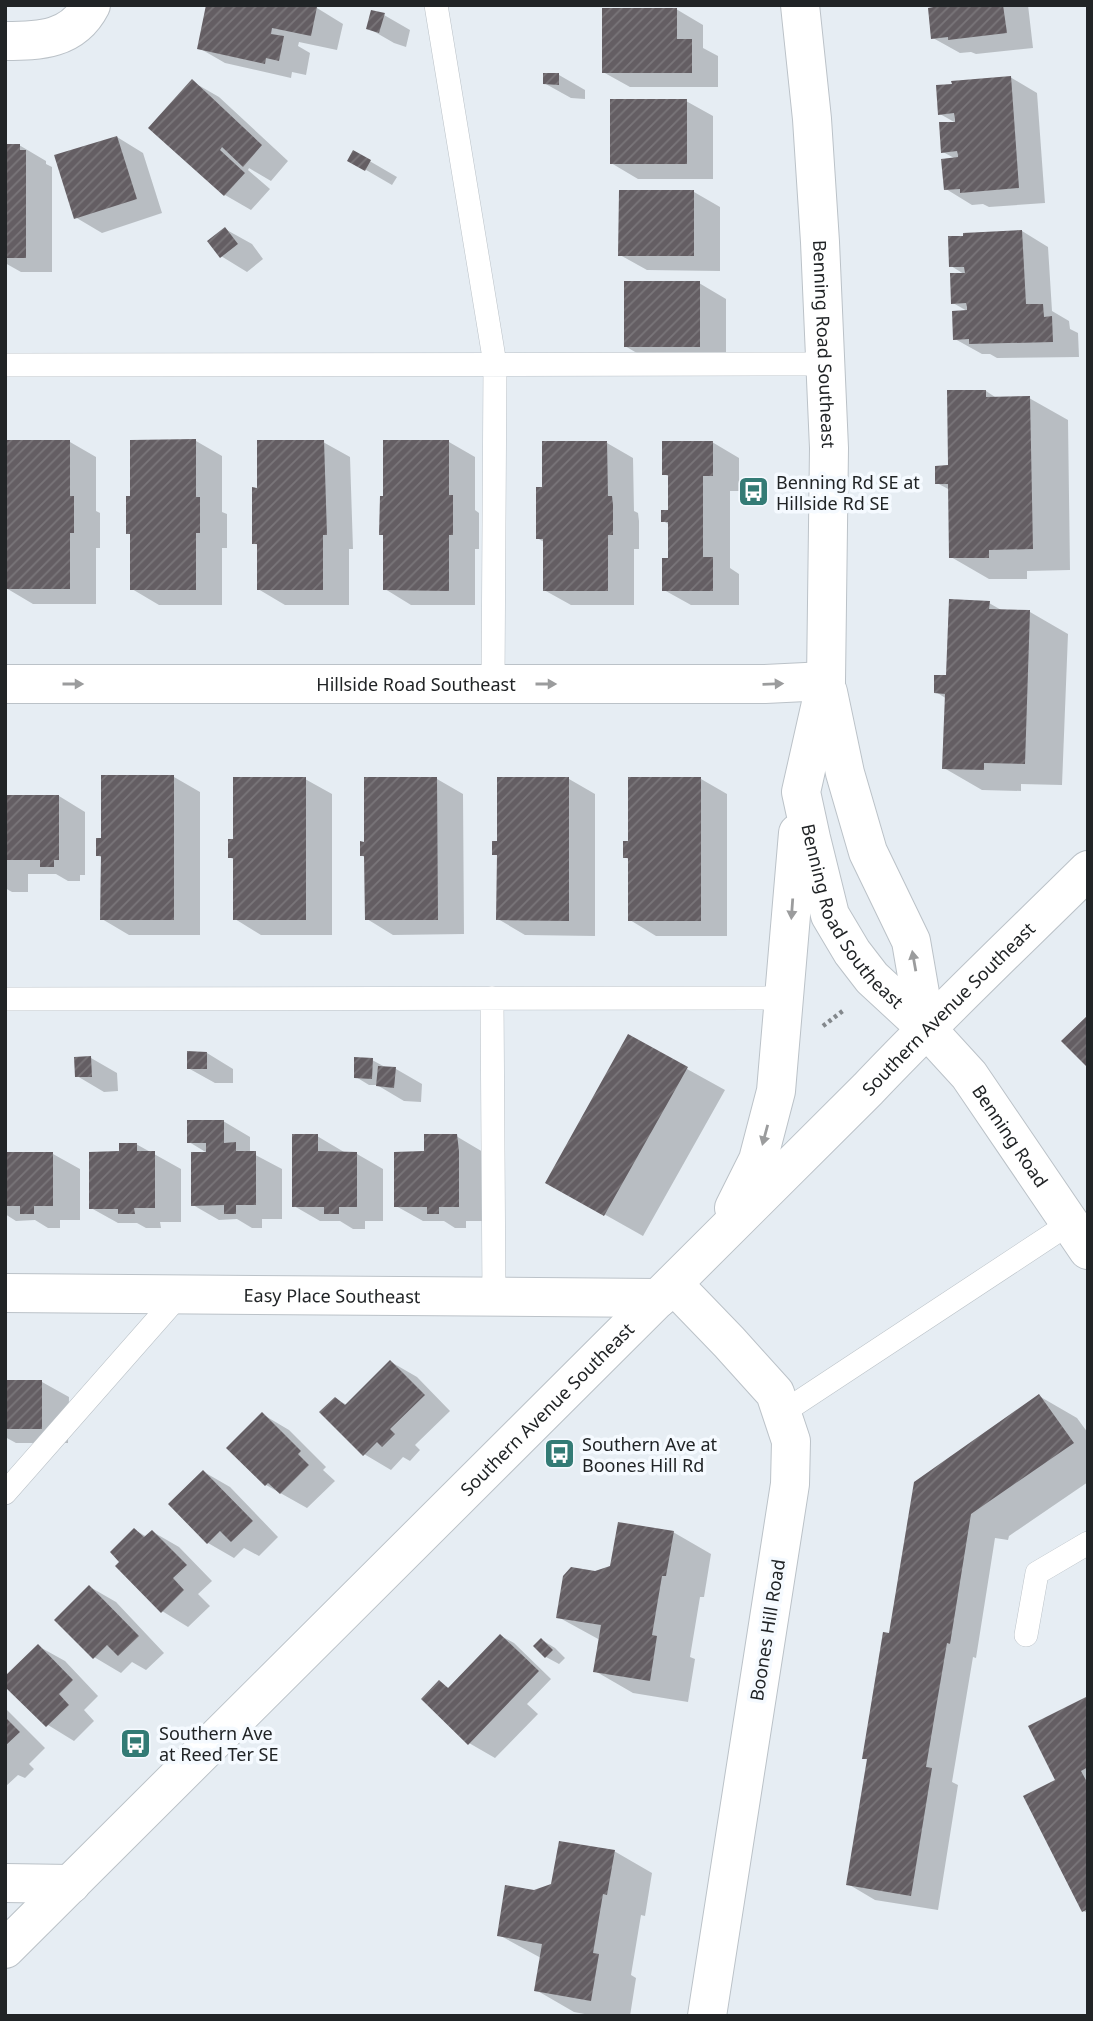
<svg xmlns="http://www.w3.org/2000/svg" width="1093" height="2021" font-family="'Noto Sans',sans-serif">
  <defs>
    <pattern id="building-hatch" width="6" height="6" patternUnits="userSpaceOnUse" patternTransform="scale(1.75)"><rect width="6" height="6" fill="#645e63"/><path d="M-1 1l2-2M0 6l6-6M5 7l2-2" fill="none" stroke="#7a767a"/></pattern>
  </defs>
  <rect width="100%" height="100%" fill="#e6edf3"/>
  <path fill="#0003" d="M302,5L317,8L343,24L337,50L299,42L298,46L310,53L306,75L292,72L291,78L225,63L199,48Z
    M938,5H1028L1033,48L976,54L971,52L960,53L933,38L942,8Z
    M676,9L703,25V48L718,56V87H630L603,72Z
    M384,15L410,30L406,47L394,43L368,28Z
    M559,75L585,90V99L571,98L544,83Z
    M1010,77L1037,93L1045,203L989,207L983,204L972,205L946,189L956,159L943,152L956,123L940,114Z
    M193,82L219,97L288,161L271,181L249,168L248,170L270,189L251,210L225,195Z
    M686,101L713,116V179H638L611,163Z
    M117,137L143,153L162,213L102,233L75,217Z
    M5,145H19L46,161V164L52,167V272H21L5,263Z
    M354,152L397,177L392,185L349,160Z
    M694,192L720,207V271L647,270L620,255Z
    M225,229L252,244L263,259L247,272L221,256Z
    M1022,231L1048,247L1052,311L1069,321L1070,329L1078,333L1079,357L997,358L990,354H982L955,339L969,312L953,303L964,274L951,266L964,237Z
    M699,283L726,299V362H652L625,346Z
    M986,391L998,399L1029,398L1068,420L1070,570L1027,571V579H989L951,557L950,490L937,483L949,467L948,392Z
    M196,441L222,456V512L227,514V548H222V605H159L132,589V535L128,533L132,498Z
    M70,442L96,457V511L100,513V548H96V604H33L6,588Z
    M323,442L350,457L353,549H349V605H285L258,589V545L254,543L258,490Z
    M449,442L475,457V510L479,513V549H475V605H411L385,589V536Z
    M712,442L739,458V491H730V568L739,574V605H691L664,590L670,559V525L663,521L670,511V477L664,474Z
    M607,443L633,458L634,511L638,513L639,521V549H634V605H571L544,590V542L537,538L544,488Z
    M989,603L1003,611L1030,612L1068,634L1062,785L1021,784V791L982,790L944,768L947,699L936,692L948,677Z
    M174,777L200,792V935H129L102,919L103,858L97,855L103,840Z
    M305,779L332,794V935H261L235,919V860L229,857L235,841Z
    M437,779L463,794L464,934L393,935L367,919L366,858L361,855L366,844Z
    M569,779L595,794V936L525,935L498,919L499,856L494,854L499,842Z
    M701,779L727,794V936H656L630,920V860L625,857L630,843Z
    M5,796H59L85,812V875H80V881H68L56,874H28V892H12L5,888Z
    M207,1053L233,1069V1083H215L188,1068Z
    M91,1058L117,1073L118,1091L104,1092L77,1076Z
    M372,1060L387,1068L396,1069L422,1084L421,1102L404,1101L377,1085H369L356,1077Z
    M687,1069L725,1090L643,1236L547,1182Z
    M223,1121L250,1137V1152L282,1169V1219H262V1228H252L237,1219L219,1220L193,1205L209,1154L189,1142Z
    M317,1136L344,1152V1154H357L383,1169V1221H365V1229H353L340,1221H320L294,1206Z
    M456,1136L483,1152L485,1221H466V1228H455L444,1221H423L396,1206L426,1153Z
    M136,1144L181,1169V1222H160L161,1228H146L137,1223H118L91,1208Z
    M5,1154H53L80,1169V1220H60V1228H48L35,1220L16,1221L5,1214Z
    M391,1362L417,1377L450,1411L415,1445L420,1450L410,1461L403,1457L391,1470L364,1454L336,1399L347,1405Z
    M5,1382H42L69,1397L68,1443H16L5,1437Z
    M1039,1396L1077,1418L1088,1433V1482L1009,1536L1008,1540L995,1538L976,1658L973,1657L952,1782L958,1785L938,1910L875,1900L848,1884L868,1760L864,1758L891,1635Z
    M262,1414L289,1430L326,1467L323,1470L335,1481L307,1508L266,1485L229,1448Z
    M204,1472L230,1487L278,1537L259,1556L244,1548L234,1558L208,1543Z
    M135,1530L147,1537L153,1532L179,1547L212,1581L198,1594L210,1606L188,1627L162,1611Z
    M673,1532L711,1554L704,1597H700L690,1657L695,1659L688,1702L633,1693L595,1671L600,1640L558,1617L595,1573L612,1567Z
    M90,1587L116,1602L164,1653L146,1670L132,1662L121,1673L94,1657Z
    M501,1636L514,1643L551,1679L527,1704L538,1714L495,1758L469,1743L439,1682L450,1689Z
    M542,1640L555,1648L565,1658L559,1664L546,1657Z
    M38,1646L65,1661L98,1696L84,1710L94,1721L74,1741L48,1725Z
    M1088,1697V1913L1083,1911L1061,1781Z
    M5,1708L45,1748L29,1764L34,1769L25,1778L18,1775L5,1787Z
    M614,1851L652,1873L645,1916L641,1915L631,1975L636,1978L630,2016H595L574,2012L536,1990L541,1958L499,1935L535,1892L553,1885Z"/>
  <path fill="url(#building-hatch)" d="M206,5H308L317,7L311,36L272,28L271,34L284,36L279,61L266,58L265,64L197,49Z
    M944,5H1003L1007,33L948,40V37L931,39L928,8Z
    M602,8H677V39H692V73H602Z
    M371,10L385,13L379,33L366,29Z
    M543,73H559V85L543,84Z
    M1011,76L1019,188L960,193V189L944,190L941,159L958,157V155L957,151L941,153L939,122H955V119L954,113L938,115L936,85L952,84L951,81Z
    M192,79L262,145L243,167L222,147L220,150L245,173L224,196L148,128Z
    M610,99H687V164H610Z
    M117,136L137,199L74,219L54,155Z
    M5,144H20V150H26V258H5Z
    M353,150L371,160L365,171L347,161Z
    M619,190H694V256H618Z
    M225,227L238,244L220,258L207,241Z
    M1022,230L1026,304H1043L1044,317L1052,316L1053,342L969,344V339L953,340L952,311L967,310V307L966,303L951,304L950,273H965L964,267H949L948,236H963V233Z
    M624,281H700V347H624Z
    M947,390H986V397L1030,396L1033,549L989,550V558H949L948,484H935V466L948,465Z
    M196,439V497H200V533H196V590H130V534H126V496H130V440Z
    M5,440H70V496H74V533H70V589H5Z
    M257,440H324L327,535H323V590H257V544H252V487L257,488Z
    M383,440H449V495H453V535H449V591L383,590V535H379L380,496H383Z
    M542,441H607L608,496H612L613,505V535H608V591H543V539H536V487H542Z
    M662,441H713V476H703V557H713V591H662V558H668V522H661V510H668V475H662Z
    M949,599L990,601L989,609L1030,610L1025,764L984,763V770L942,769L945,694L934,693V675H946Z
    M101,775H174V920H100L101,856H96V838H101Z
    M233,777H306V920H233V858H228V839H233Z
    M364,777H437L438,920H365L364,856H360V841L364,842Z
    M497,777H569V921L496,920L497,855H492V841H497Z
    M628,777H701V921H628V858H623V841H628Z
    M5,795H59V860H54V867H40V860H5Z
    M1088,1015V1068L1061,1041Z
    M628,1034L688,1067L604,1216L545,1183Z
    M187,1051L207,1052V1069H187Z
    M91,1056L92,1077H75L74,1057Z
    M354,1057L373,1058L372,1079L354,1078Z
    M378,1066L396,1067L394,1088L376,1086Z
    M187,1120H224V1143L236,1142V1151H256V1205H236V1214H224V1205L191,1206V1152H206V1143H187Z
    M292,1134H318V1151L357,1152V1207H339V1214H324V1207H292Z
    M424,1134H457L459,1151V1207H439V1214H427V1207H394V1152L424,1151Z
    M119,1143H137V1151H155V1208H134L135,1214H118V1209H89V1152L119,1151Z
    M5,1152H53V1206H34V1214H20V1206H5Z
    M390,1360L425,1395L390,1429L395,1434L382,1447L377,1442L363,1456L319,1412L335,1397L345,1405Z
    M5,1380H42V1429H5Z
    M1039,1394L1074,1443L971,1514L950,1644L947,1643L926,1767L932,1768L911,1896L846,1885L867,1759H862L883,1632L889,1633L914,1482Z
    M262,1412L301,1451L298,1454L309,1465L280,1494L268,1483L265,1486L226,1448Z
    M203,1470L253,1521L231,1542L220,1531L207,1544L168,1504Z
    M618,1522L674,1531L666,1576H662L652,1635L657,1636L650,1681L593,1672L601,1625L556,1618L563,1576L571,1567L595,1571L610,1566Z
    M134,1528L144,1537L152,1530L187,1565L173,1578L184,1590L161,1613L115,1566L119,1562L110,1552Z
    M89,1585L139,1636L118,1656L107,1645L93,1659L54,1620Z
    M500,1634L539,1671L468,1745L421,1699L439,1680L448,1688Z
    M541,1638L553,1650L545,1658L533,1646Z
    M38,1644L73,1680L59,1694L69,1705L46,1727L5,1687V1676Z
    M1088,1696V1767L1081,1771L1088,1784V1909L1082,1912L1023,1796L1055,1780L1028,1726Z
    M5,1717L20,1732L5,1746Z
    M559,1841L615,1850L607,1895L603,1894L593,1953L599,1954L591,2001L534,1991L542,1944L497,1936L505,1885L534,1890L551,1884Z"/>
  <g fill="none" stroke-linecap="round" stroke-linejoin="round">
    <defs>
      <path id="lane" d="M436,5L495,364L493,684
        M5,365L826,364
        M492,998L494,1297
        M5,999L786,998
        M782,1413L1070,1223
        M5,1493L180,1294
        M1026,1635L1037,1573L1088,1543"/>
      <g id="street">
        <path d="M5,41C40,41 73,40 91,5"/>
        <path id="s1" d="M5,684H765L826,681"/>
        <path d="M673,1284L729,1342L775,1393L791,1441L790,1484L707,2016"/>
        <path id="s2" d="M5,1293L659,1298"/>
        <path d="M5,1883L71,1884"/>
      </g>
      <g id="secondary">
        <path id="s3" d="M800,5L812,119L820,242L829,448L826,681L801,792L811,838L830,915L852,952L872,978L926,1028L969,1075L1088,1250"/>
        <path d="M828,692L845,773L868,852L911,941L926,1028"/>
        <path d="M734,1208L758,1160L776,1091L798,833"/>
        <path id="s4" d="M5,1949L868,1089C939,1014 1014,943 1088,870"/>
      </g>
    </defs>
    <use href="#lane" stroke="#bbc2c8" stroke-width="24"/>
    <use href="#street" stroke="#bbc2c8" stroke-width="40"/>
    <use href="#secondary" stroke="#bbc2c8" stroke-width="40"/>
    <path stroke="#83888c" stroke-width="4.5" stroke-dasharray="3.5 3.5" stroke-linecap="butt" d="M823,1026L844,1010"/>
    <use href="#lane" stroke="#fff" stroke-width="23"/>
    <use href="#street" stroke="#fff" stroke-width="38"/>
    <use href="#secondary" stroke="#fff" stroke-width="38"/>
  </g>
  <defs><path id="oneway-solid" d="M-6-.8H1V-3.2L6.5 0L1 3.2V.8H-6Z" transform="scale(1.75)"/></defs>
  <g fill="#9b9c9d">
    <use href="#oneway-solid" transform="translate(73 684)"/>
    <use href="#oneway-solid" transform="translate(546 684)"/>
    <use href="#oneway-solid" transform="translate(773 684) rotate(-2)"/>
    <use href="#oneway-solid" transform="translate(792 909) rotate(94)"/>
    <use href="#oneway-solid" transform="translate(914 961) rotate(-100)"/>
    <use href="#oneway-solid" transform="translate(765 1135) rotate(105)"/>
  </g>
  <defs>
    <symbol id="bus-square" viewBox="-11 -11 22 22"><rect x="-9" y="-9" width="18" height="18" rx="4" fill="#337b75" stroke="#f5faff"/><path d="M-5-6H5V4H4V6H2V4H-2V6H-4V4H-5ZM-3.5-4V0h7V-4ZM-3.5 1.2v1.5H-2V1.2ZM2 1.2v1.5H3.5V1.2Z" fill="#fff"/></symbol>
  </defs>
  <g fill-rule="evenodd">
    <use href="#bus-square" x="736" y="474" width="35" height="35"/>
    <use href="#bus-square" x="542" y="1436" width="35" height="35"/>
    <use href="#bus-square" x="118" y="1726" width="35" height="35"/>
  </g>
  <g text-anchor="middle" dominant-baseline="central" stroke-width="7" stroke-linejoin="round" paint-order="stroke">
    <g font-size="18" fill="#212426" stroke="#f5faff">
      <text stroke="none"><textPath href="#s3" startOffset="340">Benning Road Southeast</textPath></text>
      <text stroke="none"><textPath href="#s1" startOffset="411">Hillside Road Southeast</textPath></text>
      <text stroke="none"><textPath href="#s3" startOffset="928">Benning Road Southeast</textPath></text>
      <text stroke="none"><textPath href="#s4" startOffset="1332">Southern Avenue Southeast</textPath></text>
      <text stroke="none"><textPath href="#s3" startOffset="1204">Benning Road</textPath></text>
      <text stroke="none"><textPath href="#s2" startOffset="327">Easy Place Southeast</textPath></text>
      <text stroke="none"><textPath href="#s4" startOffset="765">Southern Avenue Southeast</textPath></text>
      <text transform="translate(767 1630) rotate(-81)">Boones Hill Road</text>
    </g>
    <g font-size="18" fill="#212426" stroke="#f5faff" text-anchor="start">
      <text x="776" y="482">Benning Rd SE at<tspan x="776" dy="21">Hillside Rd SE</tspan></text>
      <text x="582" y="1444">Southern Ave at<tspan x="582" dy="21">Boones Hill Rd</tspan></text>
      <text x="159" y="1733">Southern Ave<tspan x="159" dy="21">at Reed Ter SE</tspan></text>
    </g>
  </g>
  <rect width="1093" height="2021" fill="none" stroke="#212426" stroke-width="14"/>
</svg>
